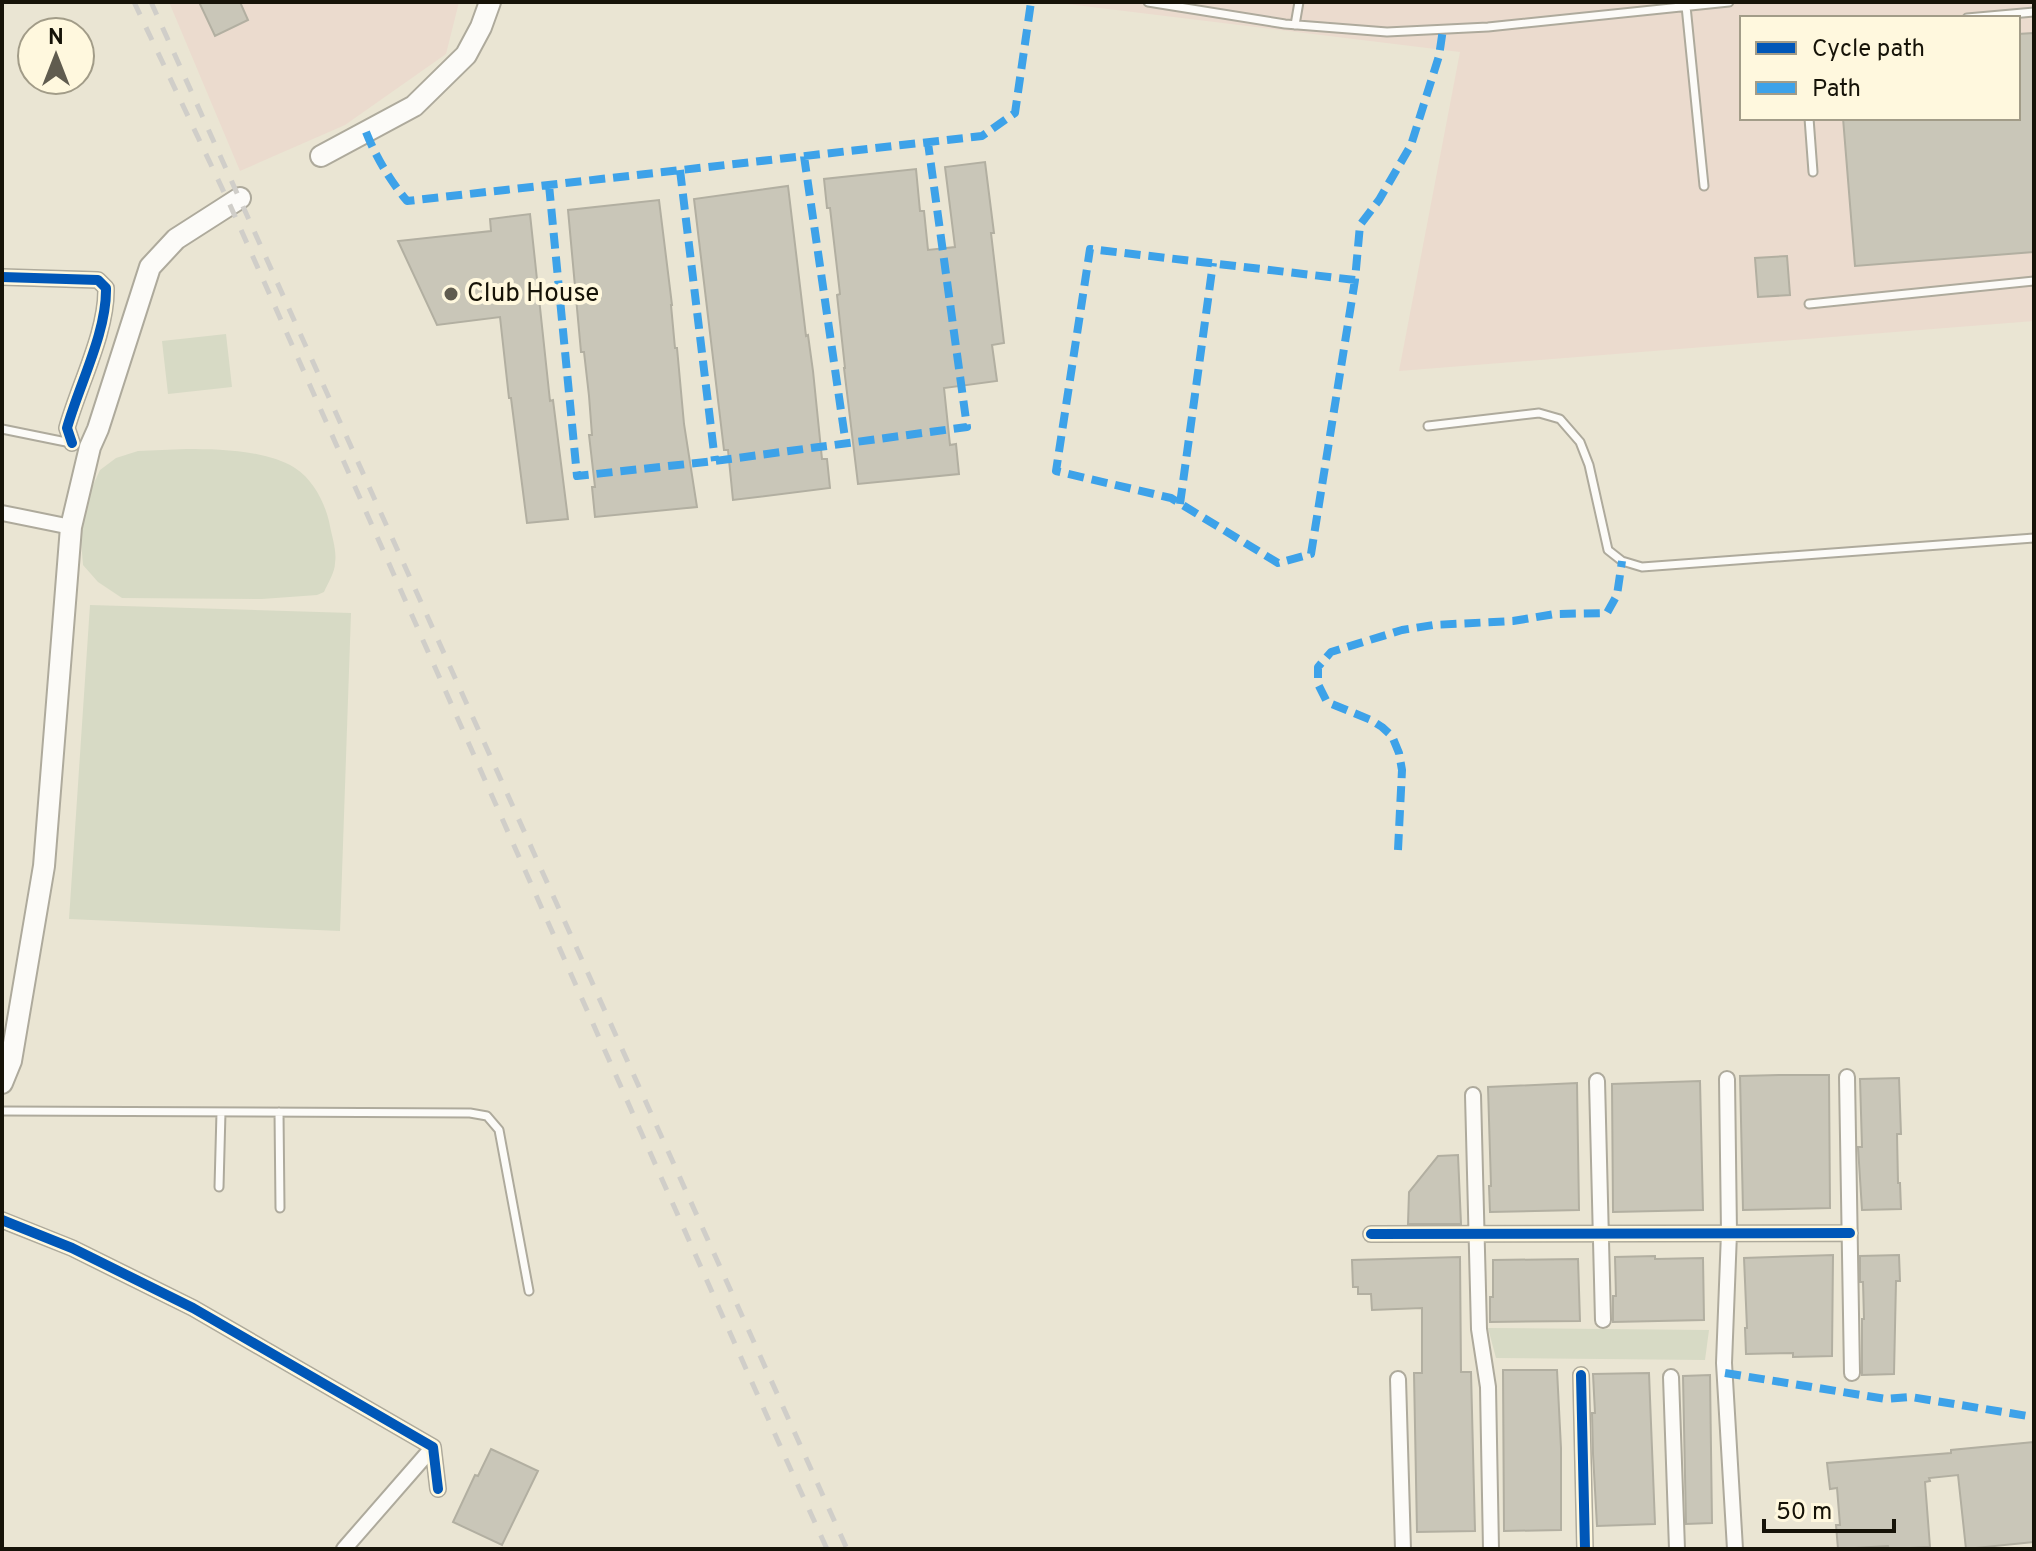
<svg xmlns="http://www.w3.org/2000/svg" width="2036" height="1551" font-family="Overpass,sans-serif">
  <rect width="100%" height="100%" fill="#eae5d3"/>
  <path fill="#ebdbce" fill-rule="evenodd" d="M169,2H459L446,54L345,125L240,171Z
    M2034,2V321L1399,371L1460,52L1059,3ZM1742,18H2018V118H1742Z"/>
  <path fill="#d7dac5" d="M226,334L232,387L168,394L162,341Z
    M186,449C219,449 266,450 295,468C314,480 326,505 330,526C332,537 337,551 335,563C335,572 328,583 324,592L317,595L262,599L122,598L98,582L83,565L80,527L84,505L100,470L116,458L138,451Z
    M90,605L351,613L340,931L69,919Z
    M1488,1328L1709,1330L1705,1360L1496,1358Z"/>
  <path fill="#c9c6b8" stroke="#b2afa1" stroke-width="2" d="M199,2H240L248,20L215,36Z
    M2034,33V252L1855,266L1843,118H2018V34Z
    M985,162L994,233H991L1004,343L992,345L997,381L944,388L950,445L956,444L959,474L858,484L844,368H845L837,295L840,294L830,208H827L824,179L916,169L920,211H924L928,250L955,247L945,167Z
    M788,186L806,336L808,335L813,371L822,459H827L830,488L733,500L728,450H724L694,199Z
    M659,200L672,305H671L675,348H677L684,424L697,507L595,517L592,487H595L589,435H592L589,396L584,352H581L568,210Z
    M530,214L550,401L553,400L568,519L527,523L511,398H509L500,317L437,325L398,241L491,231L490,219Z
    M1787,256L1790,295L1758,297L1755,258Z
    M1779,1075H1829L1830,1208L1743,1210L1740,1076Z
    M1899,1078L1901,1134H1897L1898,1183H1900L1901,1209L1862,1210L1858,1147H1862L1860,1079Z
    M1700,1081L1703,1210L1613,1212L1612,1084Z
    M1577,1083L1579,1210L1490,1212L1489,1186H1491L1488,1087Z
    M1458,1155L1461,1224H1408L1409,1192L1438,1156Z
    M1833,1255L1832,1356L1793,1357V1353L1746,1354L1745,1328H1747L1744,1258Z
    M1899,1255L1900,1281H1896L1894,1374L1862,1375V1319H1864L1863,1282H1860V1256Z
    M1655,1256V1259L1703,1258L1704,1320L1613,1322V1296H1616L1615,1257Z
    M1460,1257L1461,1372H1471L1475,1531L1417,1532L1414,1373H1422V1308L1372,1310L1371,1294H1358V1287H1353L1352,1260Z
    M1578,1259L1580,1321L1490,1322V1297H1493V1260Z
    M1503,1370H1557L1561,1448V1530L1504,1531Z
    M1649,1373L1655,1524L1597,1526L1593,1454L1592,1413H1595L1593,1374Z
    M1710,1375L1712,1523L1686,1524L1683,1376Z
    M2034,1442V1542L1966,1549L1958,1475L1929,1478L1930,1481L1925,1482L1930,1547L1889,1549L1888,1546L1838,1549L1836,1525H1840L1837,1488L1830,1489L1827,1463L1951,1453V1450Z
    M491,1449L538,1471L502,1545L453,1522L475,1475L478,1476Z"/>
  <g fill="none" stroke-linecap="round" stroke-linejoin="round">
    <defs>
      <path id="lane" d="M1148,2L1285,24L1387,32L1488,27L1729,2
        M1686,6L1704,186
        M1967,18L2034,12
        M1295,25L1299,2
        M1809,118L1813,172
        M1809,304L2034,281
        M1428,426L1539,413L1560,419L1580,442L1589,465L1608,550L1622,561L1642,567L2034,538
        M2,429L71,443
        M2,1111L470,1113L487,1116L499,1130L529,1291
        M279,1112L280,1208
        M219,1187L221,1112"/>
      <path id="street" d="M2,277L98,280L106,288C107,332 79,385 67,428L72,443
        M2,513L71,527
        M1847,1077L1852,1373
        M1727,1079L1729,1233L1724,1363L1735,1549
        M1597,1081L1603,1320
        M1473,1095L1479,1329L1488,1387L1491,1549
        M2,1220L72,1248L193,1308L433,1447L438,1489
        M1371,1234L1850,1233
        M1581,1375L1585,1549
        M1671,1377L1677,1549
        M1398,1379L1403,1549
        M344,1549L433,1447"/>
      <path id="secondary" d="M321,156L414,106L466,55L481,27L490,2
        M2,1083L11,1061L44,866L71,527L90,447L98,429L150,267L176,239L240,198"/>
    </defs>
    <use href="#lane" stroke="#aeaa9c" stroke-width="11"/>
    <use href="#street" stroke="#aeaa9c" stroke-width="18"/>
    <use href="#secondary" stroke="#aeaa9c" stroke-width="24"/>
    <use href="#lane" stroke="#fcfbf8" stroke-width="7"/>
    <use href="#street" stroke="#fcfbf8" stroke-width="14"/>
    <use href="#secondary" stroke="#fcfbf8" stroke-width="20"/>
    <path stroke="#d0cec9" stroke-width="5" stroke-dasharray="14 14" stroke-linecap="butt" d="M134,2L230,205L786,1459L827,1549
      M151,2L847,1549"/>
    <path stroke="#3da2e9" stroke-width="8" stroke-dasharray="16 8" stroke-linecap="butt" d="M366,132C376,157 389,179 407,201L982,136L1015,113L1031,2
      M804,156L846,445
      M680,170L715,461
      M549,185L577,476L715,461L967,427L928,143
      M1355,280L1090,249L1056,471L1171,498L1278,563L1311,554L1355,280L1360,225L1379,200L1411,145L1439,56L1443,29
      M1180,504L1213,263
      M1398,850L1402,770L1399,753L1392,736L1382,727L1371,720L1327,702L1318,684V667L1331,652L1402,630L1433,625L1513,621L1555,614L1607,613L1617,595L1622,561
      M1725,1373L1886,1399L1911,1397L2034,1417"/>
    <defs>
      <path id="cycleway" d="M2,277L98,280L106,288C107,332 79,385 67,428L72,443
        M2,1220L72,1248L193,1308L433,1447L438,1489
        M1371,1234L1850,1233
        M1581,1375L1585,1549"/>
    </defs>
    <use href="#cycleway" stroke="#fff8de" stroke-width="15"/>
    <use href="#cycleway" stroke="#0057b8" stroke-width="10"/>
  </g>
  <circle fill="#605c4f" stroke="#fff8de" stroke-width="3" cx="451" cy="294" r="8"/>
  <g text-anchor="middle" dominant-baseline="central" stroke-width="8" stroke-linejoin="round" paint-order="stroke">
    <g font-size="26" fill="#161308" stroke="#fff8de" text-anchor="start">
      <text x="467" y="294">Club House</text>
    </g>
  </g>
  <rect width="2036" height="1551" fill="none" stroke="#161308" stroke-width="8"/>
  <rect x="1740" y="16" width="280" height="104" fill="#fff8de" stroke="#a29c88" stroke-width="2"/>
  <rect x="1756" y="42" width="40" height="12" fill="#0057b8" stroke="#a29c88" stroke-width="2"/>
  <text x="1812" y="56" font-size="24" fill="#161308">Cycle path</text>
  <rect x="1756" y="82" width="40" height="12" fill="#3da2e9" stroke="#a29c88" stroke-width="2"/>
  <text x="1812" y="96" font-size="24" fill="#161308">Path</text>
  <g transform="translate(56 56)"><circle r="38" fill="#fff8de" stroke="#a29c88" stroke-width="2"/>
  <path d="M0-6L14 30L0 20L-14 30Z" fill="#605c4f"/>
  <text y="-12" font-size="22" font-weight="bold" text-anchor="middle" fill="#161308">N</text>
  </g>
  <path d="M1764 1519v12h130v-12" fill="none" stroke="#161308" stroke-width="4"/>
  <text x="1776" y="1519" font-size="24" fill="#161308" stroke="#fff8de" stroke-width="6" paint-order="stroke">50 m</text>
</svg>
